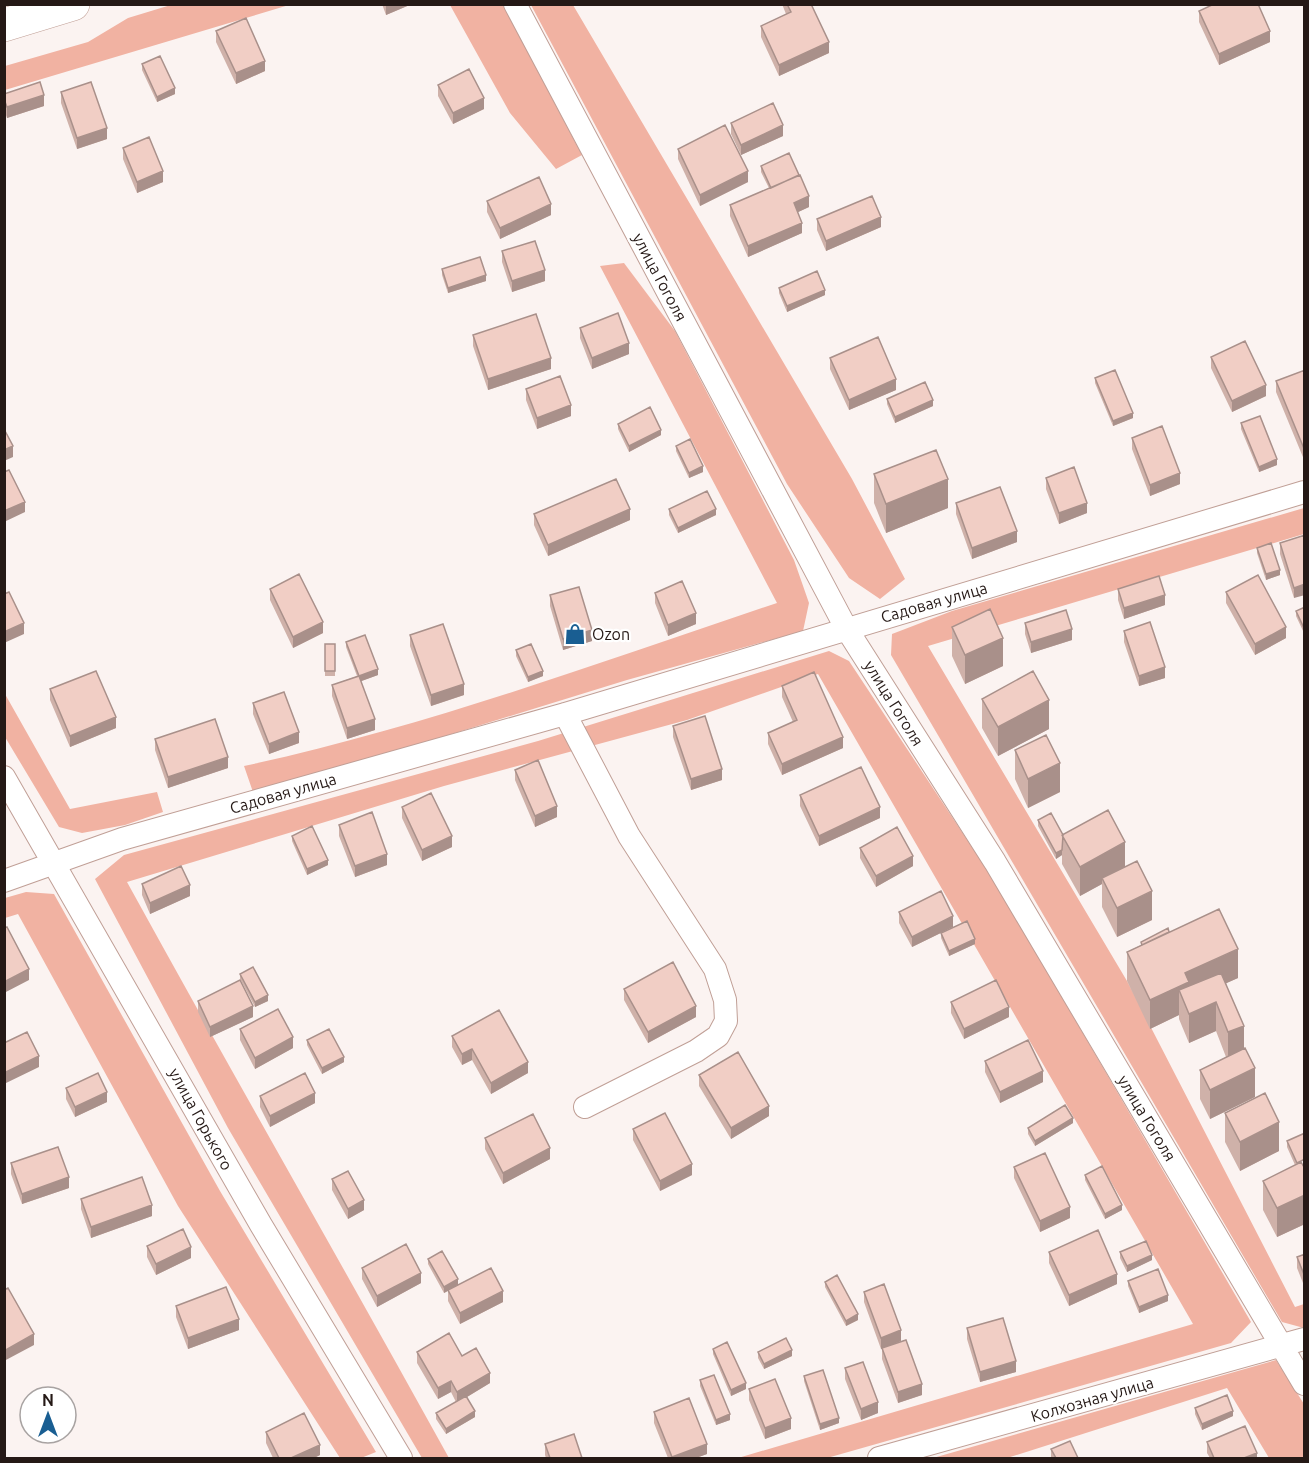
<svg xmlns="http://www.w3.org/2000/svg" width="1309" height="1463" font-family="Ubuntu,sans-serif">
  <rect width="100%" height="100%" fill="#fbf3f1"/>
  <path fill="#f1b2a2" d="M174,4L289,5L5,90V66L88,42L128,18Z
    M450,5H503L582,155L556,169L510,113Z
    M531,5H573L852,479L905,579L880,599L849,578L787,484Z
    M624,263L675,331L794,560L809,603L803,631L627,680L254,795L244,766C425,727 601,662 777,603L600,266Z
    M1304,508V534L928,646L1127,981L1295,1307L1304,1304V1328L1282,1322L891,655L892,634L952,611Z
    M829,651L849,661L995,882L1251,1322L1231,1343L827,1458H738L1193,1324L818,674L687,720L444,786L127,882C233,1075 343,1266 449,1458H422L228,1128L95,879L124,855L538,741Z
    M5,694L70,809L157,792L163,812L125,825L82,833L59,827L5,737Z
    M26,892L54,894L220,1191L376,1452L361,1458H340L178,1206L18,914L5,918V898Z
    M1276,1360L1304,1404V1458H1269L1227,1388L1007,1458H933Z"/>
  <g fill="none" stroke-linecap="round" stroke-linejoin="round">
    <defs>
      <path id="street" d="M515,4L846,628L995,862L1304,1384
        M565,714L629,836L715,969L725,1000L726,1021L718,1036L696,1051L585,1107
        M4,777L261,1225L401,1458
        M4,881L122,839L565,714L1304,492
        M879,1458L1304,1339"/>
      <path id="secondary" d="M4,25L73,4"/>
    </defs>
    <use href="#street" stroke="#c09f96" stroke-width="24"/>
    <use href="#secondary" stroke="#c09f96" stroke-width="34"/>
    <use href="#street" stroke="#fff" stroke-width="22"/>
    <use href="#secondary" stroke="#fff" stroke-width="33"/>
  </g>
  <path fill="#cfb1a9" d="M382,4H412L386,15Z
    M782,4H811L829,53L779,76L761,37V26L786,14Z
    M1199,11L1270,42L1219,65L1199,22Z
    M216,31L265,71L236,84L216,42Z
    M142,64L175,94L157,102L142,70Z
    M438,85L484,109L453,124L438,96Z
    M61,92L107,139L77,149L61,103Z
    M4,94L44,106L7,118L4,110Z
    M731,123L783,136L741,155L731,134Z
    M123,148L163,182L137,193L123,159Z
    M678,149L748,182L700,206L678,159Z
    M761,166L809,207L798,212L802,233L748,257L730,216V205L769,188L761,172Z
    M487,201L551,215L500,239L487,212Z
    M817,219L881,227L826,251L817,230Z
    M502,251L545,281L512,292L502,262Z
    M442,269L486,281L448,293L442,275Z
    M779,288L825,295L787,312L779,293Z
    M580,328L629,354L592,369L580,338Z
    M473,335L551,369L488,390L473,346Z
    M1211,357L1266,396L1232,412L1211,368Z
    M830,358L896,390L849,410L830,369Z
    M1305,370V462L1276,392V381Z
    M1095,378L1133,418L1113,426L1095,383Z
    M526,389L571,416L537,429L526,400Z
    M887,399L933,406L895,423L887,404Z
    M1241,423L1277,465L1259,472L1241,429Z
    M618,424L661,435L629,452L618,429Z
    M1132,438L1180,484L1150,496L1132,449Z
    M676,446L703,472L689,478L676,451Z
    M874,474L948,508L886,533L874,503Z
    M1046,478L1087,513L1059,524L1046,489Z
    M956,503L1017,542L972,559L956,514Z
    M669,509L716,515L678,533L669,515Z
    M534,514L630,520L548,556L534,525Z
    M1305,535L1294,598L1280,554V543Z
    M1257,548L1280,575L1266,580L1257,553Z
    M270,589L323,633L293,648L270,600Z
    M1118,589L1165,605L1124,619L1118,600Z
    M1226,592L1286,638L1255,655L1226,603Z
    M655,593L696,624L668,636L655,603Z
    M550,595L592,641L563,650L550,606Z
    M1305,607V633H1304L1296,616V611Z
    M1025,623L1072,640L1031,653L1025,634Z
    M952,627L1003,666L965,684L952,656Z
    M1124,631L1165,678L1139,686L1124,642Z
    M410,635L464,695L431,706L410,646Z
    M346,642L378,675L361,681L375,730L347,739L332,696V685L357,676L346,647Z
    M325,644H335V676H325Z
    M516,650L543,676L528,682L516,656Z
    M782,686L843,748L782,775L768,744V733L793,722L782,697Z
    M50,689L116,728L70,747L50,700Z
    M982,699L1049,729L998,756L982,728Z
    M253,703L299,743L269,754L253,714Z
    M673,726L722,780L691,790L673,737Z
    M155,739L228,768L168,788L155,750Z
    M1015,750L1060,792L1028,808L1015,779Z
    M515,770L557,817L535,827L515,780Z
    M800,795L880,818L819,846L800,806Z
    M402,807L452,847L422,861L402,818Z
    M1038,820L1063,835L1125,867L1152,920L1117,937L1102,907V884L1080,896L1062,864V855L1056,859L1038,826Z
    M339,825L387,865L355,877L339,836Z
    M292,836L328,865L307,875L292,841Z
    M860,848L913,866L876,887L860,858Z
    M142,884L190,896L150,914L142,895Z
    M899,912L953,927L912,947L899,923Z
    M1169,932L1238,978L1226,983L1244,1048L1255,1097L1210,1119L1200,1099V1070L1226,1057L1216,1031L1189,1043L1179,1019V1015L1150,1029L1127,981V952L1141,945V942Z
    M941,933L975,944L949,956L941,938Z
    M240,974L268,1001L255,1007L240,979Z
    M624,989L696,1017L648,1043L624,1000Z
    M198,1001L253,1017L210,1037L198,1012Z
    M951,1002L1009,1017L964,1039L951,1013Z
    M240,1029L293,1048L255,1069L240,1040Z
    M452,1036L528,1073L491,1094L472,1060L462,1065L452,1047Z
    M307,1040L344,1062L322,1074L307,1045Z
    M985,1061L1043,1082L1000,1103L985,1072Z
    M699,1075L769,1116L731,1139L699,1086Z
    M66,1088L107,1102L75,1117L66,1099Z
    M260,1096L315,1103L270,1127L260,1107Z
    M1225,1113L1279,1151L1240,1171L1225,1142Z
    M1073,1123L1035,1146L1028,1134V1128Z
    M633,1129L692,1175L660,1191L633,1140Z
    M485,1138L550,1159L503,1184L485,1149Z
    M1287,1141L1305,1169V1224L1277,1237L1263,1210V1181L1295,1165L1287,1147Z
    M11,1163L69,1188L22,1204L11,1174Z
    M1014,1167L1070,1218L1040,1232L1014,1178Z
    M1085,1175L1122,1210L1105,1219L1085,1180Z
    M332,1179L364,1210L348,1219L332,1190Z
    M81,1199L152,1216L91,1238L81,1209Z
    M147,1246L191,1258L156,1275L147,1257Z
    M1049,1252L1117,1284L1069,1306L1049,1263Z
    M1120,1252L1152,1260L1127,1272L1120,1258Z
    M1305,1254V1288L1297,1268V1257Z
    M428,1259L458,1285L503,1302L460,1324L448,1301V1291L444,1293L428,1264Z
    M362,1268L421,1283L377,1307L362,1279Z
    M1128,1281L1168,1301L1139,1313L1128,1286Z
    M825,1282L858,1320L846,1326L825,1287Z
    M864,1292L901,1341L881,1349L864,1302Z
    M176,1306L239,1330L188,1349L176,1317Z
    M967,1328L1016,1372L980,1382L967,1339Z
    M882,1348L922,1395L898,1403L882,1359Z
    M713,1349L746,1389L731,1396L713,1354Z
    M417,1352L462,1356L490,1383L467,1397L475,1417L446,1434L436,1419V1413L456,1402L451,1392L438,1399L417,1363Z
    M758,1352L792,1356L764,1369L758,1358Z
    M845,1368L878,1413L861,1420L845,1379Z
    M804,1376L839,1423L820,1430L804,1381Z
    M700,1380L730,1420L716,1425L700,1386Z
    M749,1389L791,1429L765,1439L749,1400Z
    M1195,1408L1233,1416L1202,1430L1195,1414Z
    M654,1412L707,1454L696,1458H668L654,1423Z
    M266,1432L320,1455L314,1458H273L266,1443Z
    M1207,1442L1257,1458H1210L1207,1453Z
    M545,1444L582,1458H546L545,1455Z
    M1051,1449L1078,1458H1051Z"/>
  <path fill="#a9908a" d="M386,4H412L386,15Z
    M1270,31V42L1219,65V54Z
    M829,42V53L779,76V65Z
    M265,61V71L236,84V73Z
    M175,88V94L157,102V97Z
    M44,95V106L7,118V107Z
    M484,98V109L453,124V113Z
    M783,125V136L741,155V145Z
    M107,128V139L77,149V138Z
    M163,171V182L137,193V182Z
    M748,171V182L700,206V195Z
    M809,196V207L794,214V203Z
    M551,204V215L500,239V228Z
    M881,217V227L826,251V241Z
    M802,223V233L748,257V246Z
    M545,270V281L512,292V281Z
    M486,275V281L448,293V288Z
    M825,290V295L787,312V306Z
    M629,343V354L592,369V358Z
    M551,358V369L488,390V379Z
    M896,379V390L849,410V400Z
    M1266,385V396L1232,412V401Z
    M933,400V406L895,423V417Z
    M571,405V416L537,429V418Z
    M1133,413V418L1113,426V421Z
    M661,430V435L629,452V446Z
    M13,446V457L4,461V450Z
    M1277,459V465L1259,472V467Z
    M703,466V472L689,478V473Z
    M1180,473V484L1150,496V485Z
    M948,479V508L886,533V504Z
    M25,502V512L4,522V511Z
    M1087,503V513L1059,524V513Z
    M630,509V520L548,556V545Z
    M716,509V515L678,533V528Z
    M1017,531V542L972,559V548Z
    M1280,570V575L1266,580V574Z
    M1305,584V595L1294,598V588Z
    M1165,595V605L1124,619V608Z
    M696,613V624L668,636V625Z
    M323,622V633L293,648V637Z
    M24,623V634L4,643V632Z
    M1286,627V638L1255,655V644Z
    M1072,629V640L1031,653V642Z
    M592,630V641L563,650V639Z
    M1003,638V666L965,684V655Z
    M1165,667V678L1139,686V676Z
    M378,669V675L359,682V676Z
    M543,671V676L528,682V677Z
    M464,684V695L431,706V695Z
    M1049,700V729L998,756V727Z
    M116,717V728L70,747V736Z
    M375,719V730L347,739V728Z
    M299,732V743L269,754V744Z
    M843,737V748L782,775V764Z
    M228,757V768L168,788V777Z
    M1060,763V792L1028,808V779Z
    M722,769V780L691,790V779Z
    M557,806V817L535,827V816Z
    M880,807V818L819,846V836Z
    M452,836V847L422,861V850Z
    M1125,842V871L1102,878V884L1080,896V867Z
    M1062,850V855L1056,859V853Z
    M387,854V865L355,877V866Z
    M913,856V866L876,887V876Z
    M328,860V865L307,875V869Z
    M190,885V896L150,914V903Z
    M1152,891V920L1117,937V908Z
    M953,916V927L912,947V937Z
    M975,939V944L949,956V951Z
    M1238,949V978L1189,1000L1179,990V1015L1150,1029V1000L1185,973Z
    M29,969V980L4,993V982Z
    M268,995V1001L255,1007V1002Z
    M1216,1002V1031L1189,1043V1014Z
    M253,1006V1017L210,1037V1027Z
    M696,1006V1017L648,1043V1032Z
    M1009,1007V1017L964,1039V1029Z
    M1244,1026V1055L1228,1061V1032Z
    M293,1037V1048L255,1069V1058Z
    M472,1049V1060L462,1065V1054Z
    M39,1056V1067L4,1084V1073Z
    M344,1057V1062L322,1074V1068Z
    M528,1062V1073L491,1094V1083Z
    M1255,1068V1097L1210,1119V1090Z
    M1043,1071V1082L1000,1103V1092Z
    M107,1092V1102L75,1117V1107Z
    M315,1093V1103L270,1127V1116Z
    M769,1106V1116L731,1139V1128Z
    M1073,1118V1123L1035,1146V1141Z
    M1279,1122V1151L1240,1171V1142Z
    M550,1148V1159L503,1184V1173Z
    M692,1164V1175L660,1191V1181Z
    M69,1177V1188L22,1204V1194Z
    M1305,1195V1224L1277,1237V1208Z
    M364,1200V1210L348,1219V1209Z
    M152,1205V1216L91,1238V1227Z
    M1122,1205V1210L1105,1219V1214Z
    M1070,1207V1218L1040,1232V1221Z
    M191,1247V1258L156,1275V1264Z
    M1152,1255V1260L1127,1272V1266Z
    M421,1273V1283L377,1307V1296Z
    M1117,1274V1284L1069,1306V1295Z
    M458,1279V1285L444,1293V1287Z
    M503,1291V1302L460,1324V1313Z
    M1168,1295V1301L1139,1313V1307Z
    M858,1314V1320L846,1326V1321Z
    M239,1319V1330L188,1349V1338Z
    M901,1330V1341L881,1349V1338Z
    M34,1334V1345L4,1361V1351Z
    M792,1350V1356L764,1369V1364Z
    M1016,1361V1372L980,1382V1372Z
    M490,1373V1383L457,1403V1392Z
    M451,1381V1392L438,1399V1388Z
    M746,1383V1389L731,1396V1390Z
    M922,1384V1395L898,1403V1392Z
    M878,1402V1413L861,1420V1409Z
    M475,1411V1417L446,1434V1429Z
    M1233,1411V1416L1202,1430V1424Z
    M730,1414V1420L716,1425V1420Z
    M791,1418V1429L765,1439V1428Z
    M839,1418V1423L820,1430V1424Z
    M707,1444V1454L696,1458H672V1457Z
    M320,1445V1455L314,1458H291Z
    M1257,1453V1458H1244Z"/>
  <path fill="#f1cec5" stroke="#a9908a" stroke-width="1.5" d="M787,4H811L829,42L779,65L761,26L791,12Z
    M1214,4H1258L1270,31L1219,54L1199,11Z
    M246,18L265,61L236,73L216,31Z
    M160,56L175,88L157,97L142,64Z
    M469,69L484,98L453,113L438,85Z
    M40,82L44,95L7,107L4,99V94Z
    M91,82L107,128L77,138L61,92Z
    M773,103L783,125L741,145L731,123Z
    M725,125L748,171L700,195L678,149Z
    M149,137L163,171L137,182L123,148Z
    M789,153L799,175L771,188L761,166Z
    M800,175L809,196L794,203L802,223L748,246L730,205Z
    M539,177L551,204L500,228L487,201Z
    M872,196L881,217L826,241L817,219Z
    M535,241L545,270L512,281L502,251Z
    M480,257L486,275L448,288L442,269Z
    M817,271L825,290L787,306L779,288Z
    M618,313L629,343L592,358L580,328Z
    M536,314L551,358L488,379L473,335Z
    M878,337L896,379L849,400L830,358Z
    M1245,341L1266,385L1232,401L1211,357Z
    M1115,370L1133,413L1113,421L1095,378Z
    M1305,370V451L1276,381Z
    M560,376L571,405L537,418L526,389Z
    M925,382L933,400L895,417L887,399Z
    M650,407L661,430L629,446L618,424Z
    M1260,416L1277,459L1259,467L1241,423Z
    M1162,426L1180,473L1150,485L1132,438Z
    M4,429L13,446L4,450Z
    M690,439L703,466L689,473L676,446Z
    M936,450L948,479L886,504L874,474Z
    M1074,467L1087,503L1059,513L1046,478Z
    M9,470L25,502L4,511V472Z
    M616,479L630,509L548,545L534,514Z
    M1000,487L1017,531L972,548L956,503Z
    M707,491L716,509L678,528L669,509Z
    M1305,535V584L1294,588L1280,543Z
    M1271,543L1280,570L1266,574L1257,548Z
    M299,574L323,622L293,637L270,589Z
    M1258,575L1286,627L1255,644L1226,592Z
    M1159,576L1165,595L1124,608L1118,589Z
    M682,581L696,613L668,625L655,593Z
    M579,587L592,630L563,639L550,595Z
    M9,592L24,623L4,632V594Z
    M1305,607V627L1304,628L1296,611Z
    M990,609L1003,638L965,655L952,627Z
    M1066,610L1072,629L1031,642L1025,623Z
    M1150,622L1165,667L1139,676L1124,631Z
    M443,624L464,684L431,695L410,635Z
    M365,635L378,669L359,676L346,642Z
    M325,644H335V671H325Z
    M531,644L543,671L528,677L516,650Z
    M96,671L116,717L70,736L50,689Z
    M1033,671L1049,700L998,727L982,699Z
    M814,672L843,737L782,764L768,733L797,720L782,686Z
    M359,676L375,719L347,728L332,685Z
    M284,692L299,732L269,744L253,703Z
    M705,716L722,769L691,779L673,726Z
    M215,719L228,757L168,777L155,739Z
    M1046,735L1060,763L1028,779L1015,750Z
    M538,760L557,806L535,816L515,770Z
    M861,767L880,807L819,836L800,795Z
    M431,793L452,836L422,850L402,807Z
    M1108,810L1125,842L1080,867L1062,835Z
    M372,812L387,854L355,866L339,825Z
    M1051,813L1063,835L1062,850L1056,853L1038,820Z
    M312,826L328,860L307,869L292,836Z
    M897,827L913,856L876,876L860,848Z
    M1137,861L1152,891L1117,908L1102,878Z
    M181,866L190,885L150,903L142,884Z
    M941,891L953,916L912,937L899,912Z
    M1219,909L1238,949L1185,973L1189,982L1150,1000L1127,952Z
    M967,921L975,939L949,951L941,933Z
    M7,927L29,969L4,982V928Z
    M1168,928L1169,932L1142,945L1141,942Z
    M673,962L696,1006L648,1032L624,989Z
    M253,967L268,995L255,1002L240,974Z
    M1221,973L1244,1026L1228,1032L1216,1002L1189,1014L1179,990Z
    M240,980L253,1006L210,1027L198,1001Z
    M996,980L1009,1007L964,1029L951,1002Z
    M278,1009L293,1037L255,1058L240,1029Z
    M499,1010L528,1062L491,1083L472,1049L462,1054L452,1036Z
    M329,1029L344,1057L322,1068L307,1040Z
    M27,1032L39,1056L4,1073V1043Z
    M1028,1040L1043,1071L1000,1092L985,1061Z
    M1245,1048L1255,1068L1210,1090L1200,1070Z
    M738,1052L769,1106L731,1128L699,1075Z
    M98,1073L107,1092L75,1107L66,1088Z
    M305,1073L315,1093L270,1116L260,1096Z
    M1265,1093L1279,1122L1240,1142L1225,1113Z
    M1065,1105L1073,1118L1035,1141L1028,1128Z
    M665,1113L692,1164L660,1181L633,1129Z
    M533,1114L550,1148L503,1173L485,1138Z
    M1305,1133V1159L1297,1163L1287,1141Z
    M58,1147L69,1177L22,1194L11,1163Z
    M1045,1153L1070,1207L1040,1221L1014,1167Z
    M1301,1162L1305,1169V1195L1277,1208L1263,1181Z
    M1102,1166L1122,1205L1105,1214L1085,1175Z
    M348,1171L364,1200L348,1209L332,1179Z
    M142,1177L152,1205L91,1227L81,1199Z
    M183,1229L191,1247L156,1264L147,1246Z
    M1098,1230L1117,1274L1069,1295L1049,1252Z
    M1146,1241L1152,1255L1127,1266L1120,1252Z
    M406,1244L421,1273L377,1296L362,1268Z
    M442,1251L458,1279L444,1287L428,1259Z
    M1305,1254V1277L1297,1257Z
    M491,1268L503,1291L460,1313L448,1290Z
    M1158,1269L1168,1295L1139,1307L1128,1281Z
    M837,1275L858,1314L846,1321L825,1282Z
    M884,1284L901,1330L881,1338L864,1292Z
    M226,1287L239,1319L188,1338L176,1306Z
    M8,1288L34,1334L4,1351V1290Z
    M1003,1318L1016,1361L980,1372L967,1328Z
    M449,1333L462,1356L476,1348L490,1373L457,1392L451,1381L438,1388L417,1352Z
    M786,1338L792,1350L764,1364L758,1352Z
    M906,1340L922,1384L898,1392L882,1348Z
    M727,1342L746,1383L731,1390L713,1349Z
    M863,1362L878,1402L861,1409L845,1368Z
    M823,1370L839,1418L820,1424L804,1376Z
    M714,1375L730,1414L716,1420L700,1380Z
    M775,1379L791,1418L765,1428L749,1389Z
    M1227,1395L1233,1411L1202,1424L1195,1408Z
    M466,1396L475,1411L446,1429L436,1413Z
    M689,1398L707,1444L672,1457L654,1412Z
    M304,1413L320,1445L291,1458H279L266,1432Z
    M1245,1426L1257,1453L1244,1458H1214L1207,1442Z
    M574,1434L582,1458H550L545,1444Z
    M1070,1441L1078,1458H1056L1051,1449Z"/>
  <defs>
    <symbol id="shop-bare" viewBox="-9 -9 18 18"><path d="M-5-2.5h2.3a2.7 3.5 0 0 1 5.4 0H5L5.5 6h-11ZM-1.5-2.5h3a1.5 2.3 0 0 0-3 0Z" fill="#195e92" stroke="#fff" stroke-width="2.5" paint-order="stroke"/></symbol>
  </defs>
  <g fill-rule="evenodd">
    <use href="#shop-bare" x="560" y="619" width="30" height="30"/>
  </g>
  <g text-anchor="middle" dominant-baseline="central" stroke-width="4.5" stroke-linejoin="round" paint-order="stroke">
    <g font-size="16" fill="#251916" stroke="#fff">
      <text transform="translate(660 277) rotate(62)">улица Гоголя</text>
      <text transform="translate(934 602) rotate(-16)">Садовая улица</text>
      <text transform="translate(894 703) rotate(58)">улица Гоголя</text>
      <text transform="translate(283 793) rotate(-16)">Садовая улица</text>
      <text transform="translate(1147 1118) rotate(59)">улица Гоголя</text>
      <text transform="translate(201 1119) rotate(61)">улица Горького</text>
      <text transform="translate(1092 1399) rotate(-16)">Колхозная улица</text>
    </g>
    <g font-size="16" fill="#251916" stroke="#fff" text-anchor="start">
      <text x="592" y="634">Ozon</text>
    </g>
  </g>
  <rect width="1309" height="1463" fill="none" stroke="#251916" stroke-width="12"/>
  <g transform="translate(48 1415)"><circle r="28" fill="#ffffff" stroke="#a8a3a2" stroke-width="1.5"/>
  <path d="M0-4.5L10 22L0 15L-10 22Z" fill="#195e92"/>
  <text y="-9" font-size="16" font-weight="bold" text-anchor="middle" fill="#251916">N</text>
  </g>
</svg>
